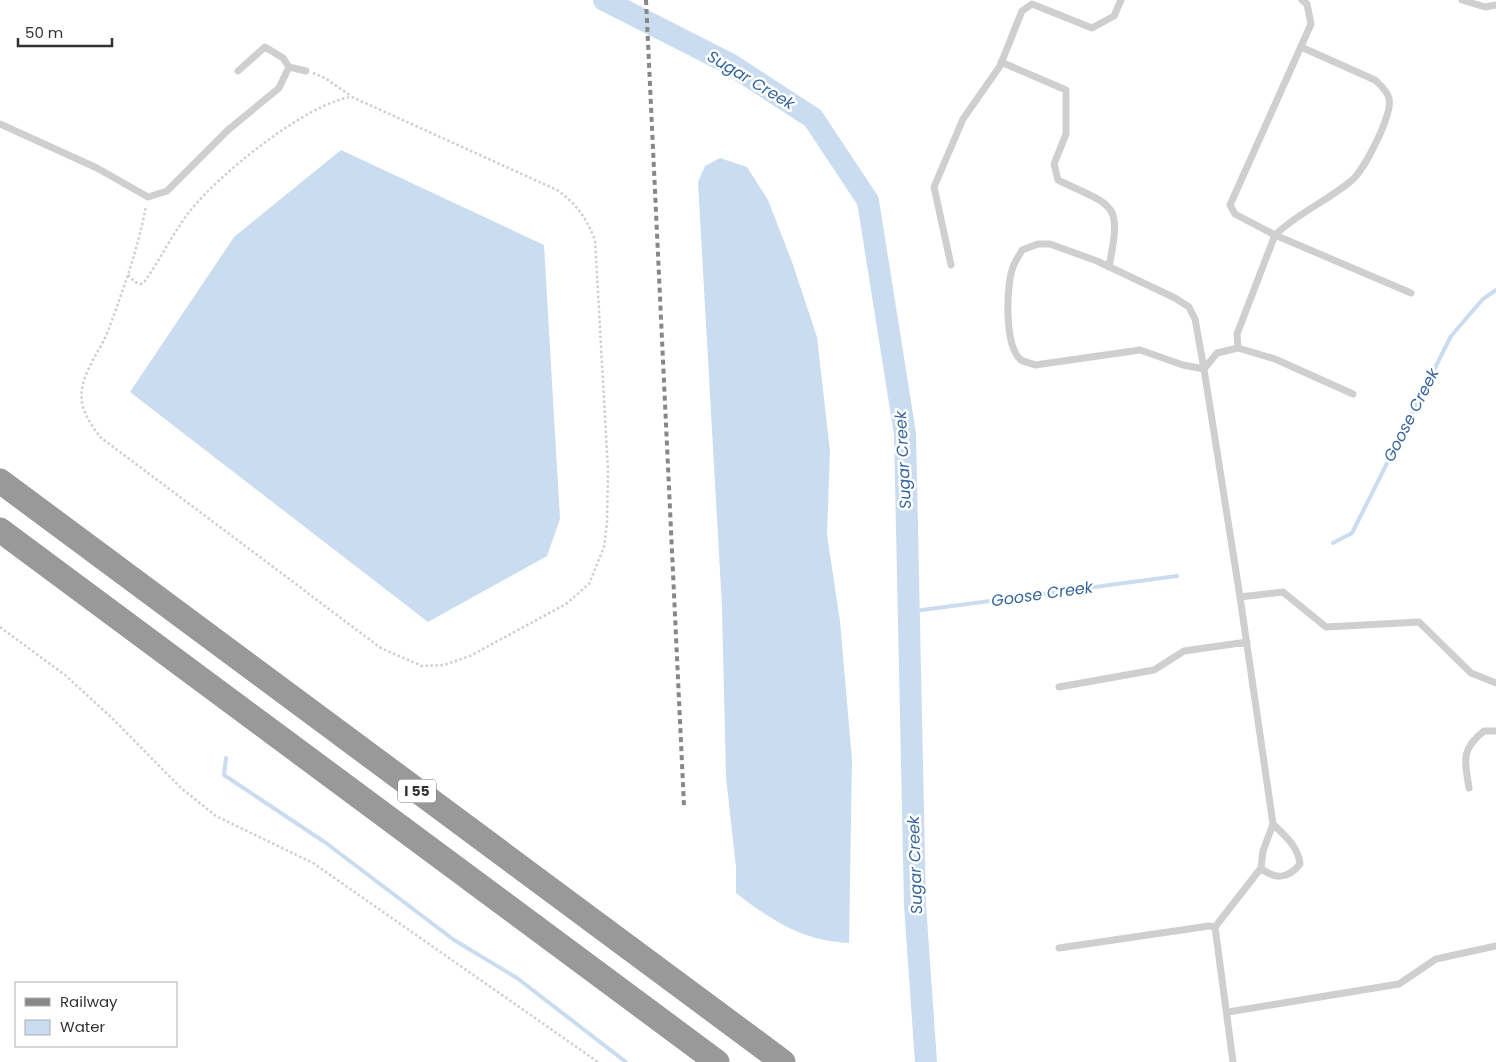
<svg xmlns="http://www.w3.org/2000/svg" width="1496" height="1062" font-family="Poppins,sans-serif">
  <rect width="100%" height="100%" fill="#fff"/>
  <path fill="#cadcf0" d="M341,150L544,245L560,519L547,556L428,622L130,392L234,237Z
    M720,158L747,167L768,200L792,262L817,337L830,451L827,535L840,621L852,760L849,943C803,941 772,921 736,893V867L726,777L722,607L698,182L705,166Z"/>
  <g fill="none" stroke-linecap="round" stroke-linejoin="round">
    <path stroke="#cadcf0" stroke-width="4" d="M1333,543L1352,533L1451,336L1483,299L1496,290
      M907,612L1177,576
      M226,758L224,775L326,843L454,940L517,978L626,1062"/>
    <path stroke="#cadcf0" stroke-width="22" d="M604,0L730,64L813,118L868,201L905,434L915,905L926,1062"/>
    <path stroke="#cfcfcf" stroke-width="2.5" stroke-dasharray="2.5 2.5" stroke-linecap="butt" d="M313,73L325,78L351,96
      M128,275L135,282L141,284L145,281C161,258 173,233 190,211C218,175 308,102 352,97L557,190C577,204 586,218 595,240L608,470L607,523L604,547L589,584L566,604L470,656L444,665L422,666L381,648L100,437C93,427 84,415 82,403C78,376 99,354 108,331C123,290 138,249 146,206
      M0,627L65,675L112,718L181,788L216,816L313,863L598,1062"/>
    <path stroke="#cfcfcf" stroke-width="7" d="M1462,0L1485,7L1496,5
      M1301,47L1375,80C1381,86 1386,89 1389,98C1393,114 1364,171 1351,181C1327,201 1298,213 1275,235L1411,293
      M1001,62L1066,90V134L1054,164L1058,180C1115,208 1122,200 1109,267
      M289,67L306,71
      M0,124L97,168L148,197L167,191L228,130L279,88L289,67L283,58L265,47L238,71
      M951,265L934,187L963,119L1000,66L1022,11L1032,4L1092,28L1114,16L1121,0
      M1238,348L1237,334L1275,235L1235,214L1230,205L1311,24L1307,4L1302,0
      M1204,369L1183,365L1140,350L1035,365C1031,363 1024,362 1021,360C1004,346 1006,286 1013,267C1015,261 1019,256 1022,250L1038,244H1050L1097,261L1175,298L1189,307L1195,319L1204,369L1240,597L1283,592L1326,627L1419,622L1471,673L1496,683
      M1204,369L1217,353L1238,348L1275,359L1353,394
      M1059,687L1154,670L1184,651L1247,642
      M1469,788C1465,761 1460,750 1484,731H1496
      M1261,868C1275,880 1288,879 1300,864C1298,846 1285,836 1273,824
      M1059,948L1209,926L1215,927
      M1228,1012L1399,984L1436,959L1496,946
      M1233,1062L1215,927L1261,868L1263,851L1273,824L1240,597"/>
    <path stroke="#999" stroke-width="25" d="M0,481L783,1062
      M0,530L717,1062"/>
    <path stroke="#878787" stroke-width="4" stroke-dasharray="5 4" stroke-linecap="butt" d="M646,0L684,806"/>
  </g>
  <g text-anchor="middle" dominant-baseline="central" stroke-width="5" stroke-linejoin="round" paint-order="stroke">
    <rect fill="#fff" stroke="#707070" stroke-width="1" x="398" y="779.5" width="38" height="23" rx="4"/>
    <g font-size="14" font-weight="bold" fill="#323232">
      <text x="417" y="791">I 55</text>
    </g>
    <g font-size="16" font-style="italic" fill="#36669d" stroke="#fff">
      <text transform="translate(751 80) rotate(31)">Sugar Creek</text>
      <text transform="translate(1411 415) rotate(-63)">Goose Creek</text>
      <text transform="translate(903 460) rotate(-93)">Sugar Creek</text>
      <text transform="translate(1042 594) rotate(-8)">Goose Creek</text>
      <text transform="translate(915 865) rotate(-92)">Sugar Creek</text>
    </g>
  </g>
  <rect x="15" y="982" width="162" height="65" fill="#ffffff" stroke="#adadad"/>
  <rect x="25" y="998" width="25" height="8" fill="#878787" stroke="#adadad"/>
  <text x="60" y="1007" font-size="15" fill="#323232">Railway</text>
  <rect x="25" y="1020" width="25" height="15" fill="#cadcf0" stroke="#adadad"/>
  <text x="60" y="1032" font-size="15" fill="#323232">Water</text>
  <path d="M18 38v8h94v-8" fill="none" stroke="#323232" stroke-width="2.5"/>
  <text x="25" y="38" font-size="15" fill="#323232" stroke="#ffffff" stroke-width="4" paint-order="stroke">50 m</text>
</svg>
